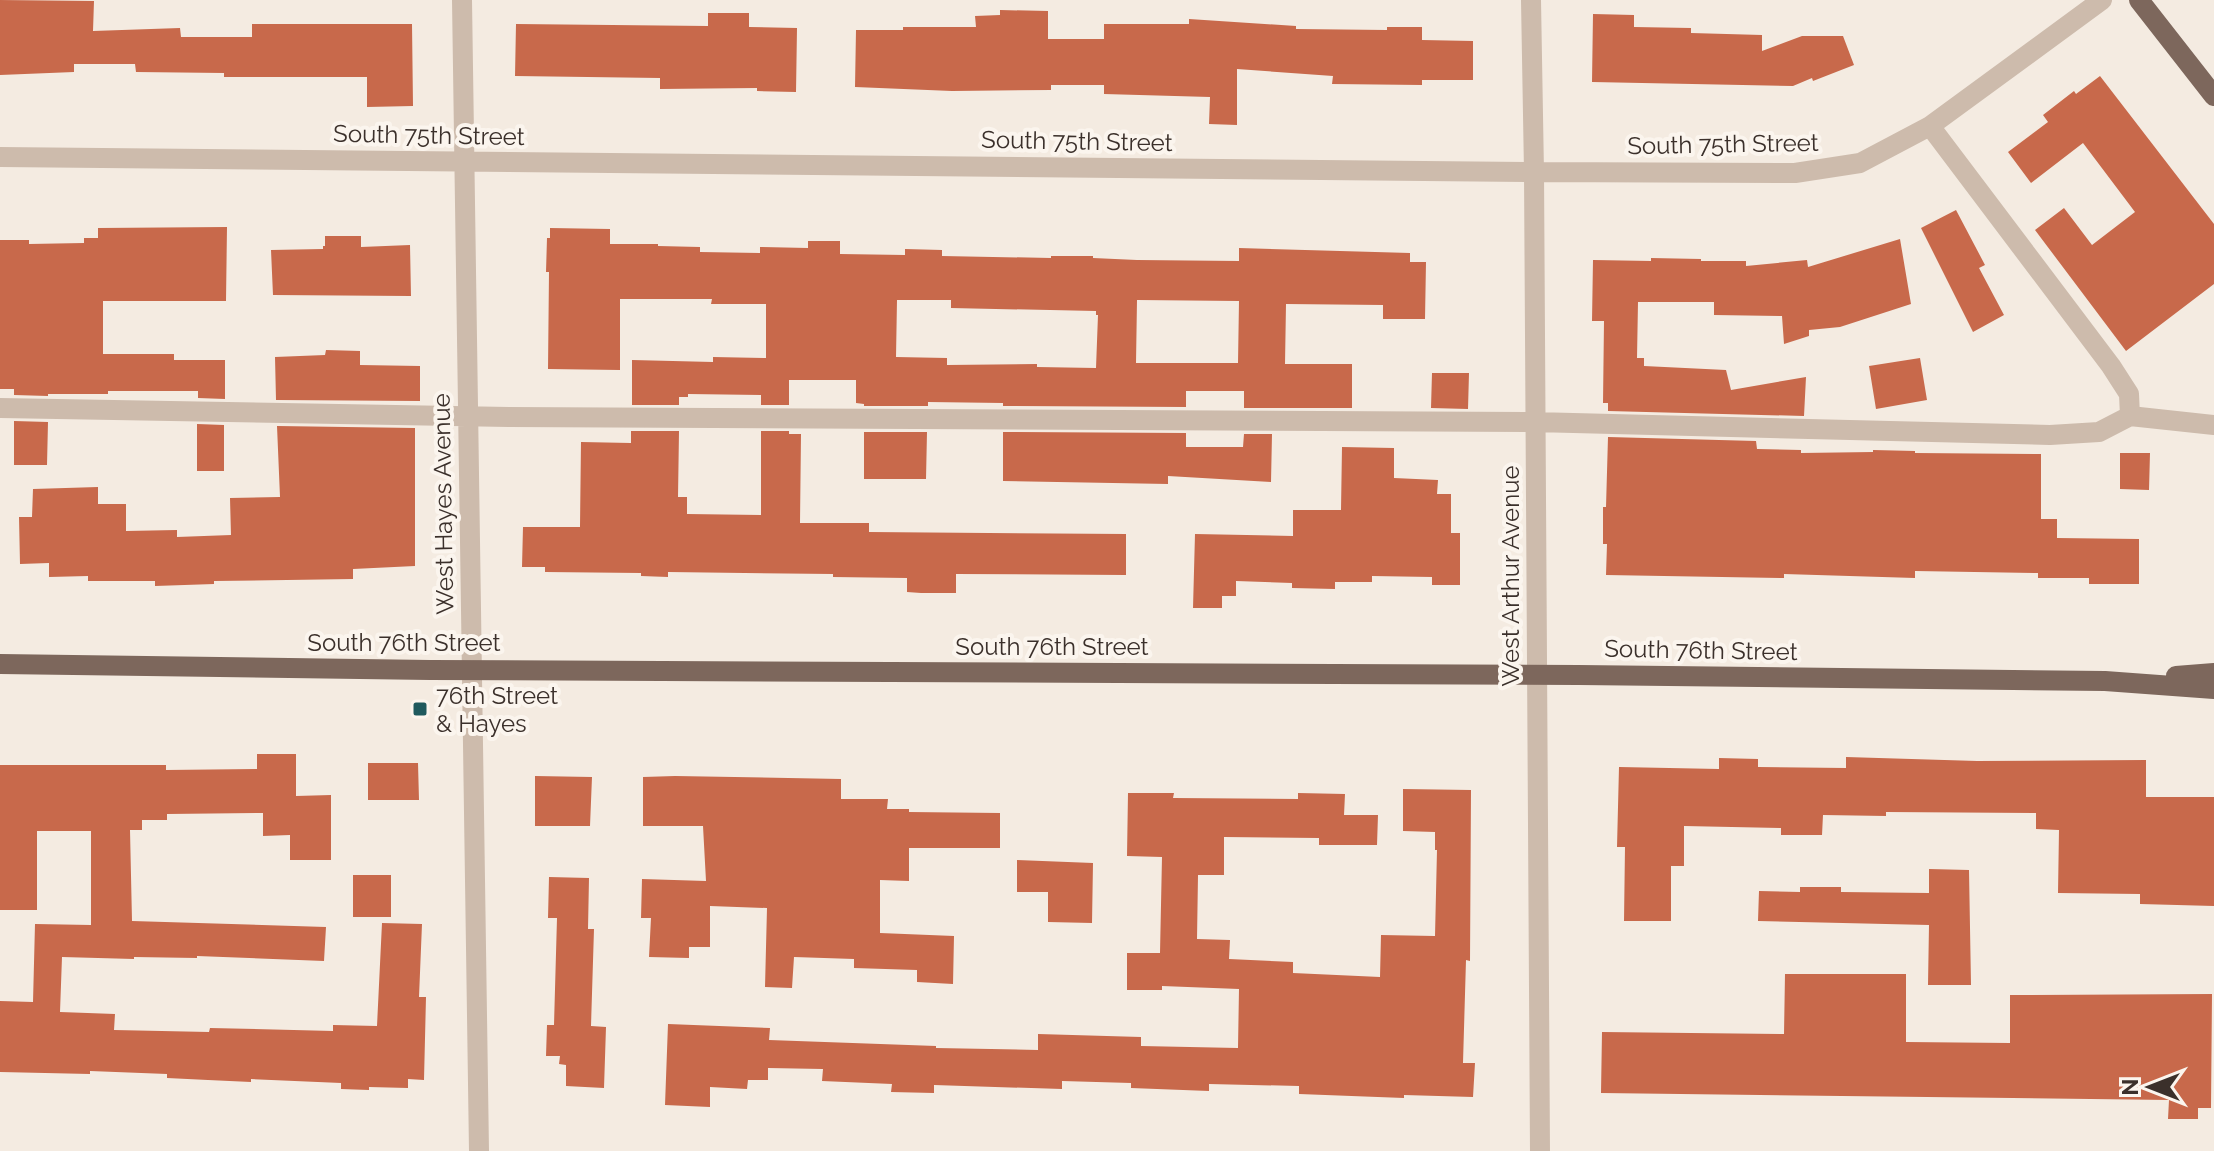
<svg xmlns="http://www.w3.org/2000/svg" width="2214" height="1151" font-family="Raleway,sans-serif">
  <rect width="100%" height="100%" fill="#f4ebe1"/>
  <path fill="#c8694b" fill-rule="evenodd" d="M0,0L94,1L93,31L180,28L181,37H252V24H412L413,106L367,107V77H224V73L136,72L135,64H74V72L0,75Z
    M1000,10L1048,11V39H1104V24H1189V19L1296,26V29L1387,30V27H1422V40L1473,41V80H1422V85L1332,84L1333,76L1237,69V125L1209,124L1210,97L1104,94V85H1051V90L952,91L855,87L856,30H903V27H976L975,16L1000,15Z
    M708,13H749V27L797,28L796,92L757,91V88L660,89V78L515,76L516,24L708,26Z
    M1593,14L1634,15V27L1691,28V33L1762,35V51L1802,36H1843L1854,65L1813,81L1812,78L1793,86L1592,82Z
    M2100,76L2214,224V284L2126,351L2035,230L2064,208L2092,245L2135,212L2083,143L2031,183L2008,152L2048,122L2043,115L2074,91L2076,94Z
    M1956,210L1985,265L1979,268L2004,315L1973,332L1921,228Z
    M227,227L226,301H103V354H174V360H225V399L198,398V391H108V394H48V396L14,395V389H0V240H29V244L84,243V238H98V228Z
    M550,228L610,229V244H658V246L700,247V252L760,253V247L808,248V241H840V254L905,255V249L942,250V256L1051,258V256H1093V258L1137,260L1239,261V248L1410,253V262H1426L1425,319H1383V305L1286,304L1285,364H1352V408H1244V391H1186V407L1003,406V403L928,402V406H864V404L856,403V380H789V405H761V395L688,394V397H679V405H632V360L713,362V357L766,358V304H711L712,299H620V370L548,369L549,272H546L547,238H550ZM897,300H951V308L1096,311V315H1098L1096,368L1037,367V364L947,365V358L896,357ZM1137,300L1239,301L1238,363H1136Z
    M325,236H361V247L410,245L411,296L273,295L271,250L323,249V246H325Z
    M1900,239L1911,304L1840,327L1809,330V336L1784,344L1782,316L1714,315V302H1638L1637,358H1644V366L1726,370L1731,390L1806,377L1804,416L1608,411V403H1603L1604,321H1592L1593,260L1651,261V258L1701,259V261H1746V266L1807,260L1808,267Z
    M326,350L360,351V365L420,366V401L276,400L275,357L325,355Z
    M1920,358L1927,400L1876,409L1869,366Z
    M1432,373H1469L1468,409L1431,408Z
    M14,421L48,422L47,465H14Z
    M197,424L224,425V471H197Z
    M277,426L415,428V566L353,569V579L214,581V584L155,586V581H88V576L49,577V563L20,564L19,517H32L33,489L98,487V504H126V531L177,530V537L231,535L230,498L280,497Z
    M631,431H679L678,497H687V514L761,515V431H789V434H801L800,523H869V532L1126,534V575L956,574V593H921L907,592V578L833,577V574L668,572V577L641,576V573L545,572V567H522L523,527H580L581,442L631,443Z
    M864,432H927L926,479H864Z
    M1003,432L1186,433V447H1243L1244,434H1272L1271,482L1168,476V484L1003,481Z
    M1608,437L1756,441L1757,449L1801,450V453L1873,452V450L1915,451V453L2041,454V519H2057V538L2139,539V584H2089V578H2038V573L1915,571V578L1784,574V578L1606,575L1607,544H1603V507H1606Z
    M1342,447L1394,448V478L1438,480L1437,494H1451V533H1460V585H1432V577L1372,576V582H1335V589L1292,588V583L1236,581V596H1222V608H1193L1195,534L1293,536V510H1341Z
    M2120,453H2150L2149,490L2120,489Z
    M257,754H296V796L331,795V860H290V835L263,836V813L167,814V820H142V830H130L132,921L326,927L324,961L197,956V958L134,957V959L62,957L60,1012L115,1014L114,1030L209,1032L210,1028L333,1031V1025L377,1026L382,923L422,924L419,997H426L424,1080L408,1079V1088L369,1087V1090L341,1089V1083L251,1079V1082L208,1080L167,1078V1074L90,1071V1074L0,1072V1001L33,1002L35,924L91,925V831H37V910H0V765H166V770L257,769Z
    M1846,757L1977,761L2146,760V797H2214V906L2140,904V894L2058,893L2059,830L2036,829V813L1886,812V816L1823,815L1822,835H1781V828L1684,826V866H1671V921H1624L1625,847H1617L1619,767L1719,769V758L1758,759V767L1846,768Z
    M368,763H418L419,800H368Z
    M535,776L592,777L590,826H535Z
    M675,776L841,779V799H888L887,809H909V812L1000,813V848H909V881L880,880V933L954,936L953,984L917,982V970L854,968V959L794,957L792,988L765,987L767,908L710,906V947H689V958L649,957L651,918H641L642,879L706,881L703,826H643V777Z
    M1403,789L1471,790L1470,961L1466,960L1463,1063H1475L1473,1097L1404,1095V1098L1299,1094V1086L1209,1084V1091L1131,1088V1083L1062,1081V1089L934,1085V1093L891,1092L892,1084L822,1081L823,1069L768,1068V1080H748L747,1089L710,1087V1107L665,1105L668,1024L770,1028L769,1040L936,1046V1048L1038,1050V1034L1141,1037V1046L1238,1048L1239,989L1162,986V990H1127V953H1160L1162,857L1127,856L1128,793H1174L1173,798L1298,799V793L1345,794L1344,815H1378L1377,845H1319V838L1224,837V875H1198L1197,939L1230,940L1229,959L1293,962V973L1380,977L1381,935L1435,936L1437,850H1435V832L1403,831Z
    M1017,860L1093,863L1092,923L1048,922V892H1017Z
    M1929,869L1969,870L1971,985H1928L1929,925L1758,921L1759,891L1800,892V887H1841V892L1929,893Z
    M353,875H391V917H353Z
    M549,877L589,878L588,929H594L591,1026L606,1027L604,1088L566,1086V1065L559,1064L560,1056H546L547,1025H554L557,918H548Z
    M1785,974H1906V1042L2010,1043V995L2212,994L2211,1108H2198V1119H2168L2169,1100L1601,1093L1602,1032L1784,1034Z"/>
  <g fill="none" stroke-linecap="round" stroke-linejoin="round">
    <path stroke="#cdbbac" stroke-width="20" d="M462,0L479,1151
      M1531,0L1534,172L1540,1151
      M0,157L1534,172L1795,173L1860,163L1930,126L2102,0
      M0,408L509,417L1534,422L2050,435L2099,432L2130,416L2129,394L2111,366L1930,126
      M2130,416L2214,425"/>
    <path stroke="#7d675c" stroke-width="20" d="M2139,0L2214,96
      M0,664L430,670L1579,675L2105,681L2214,689
      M2176,676L2214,673"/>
  </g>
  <rect fill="#1f5a5e" stroke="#fbf5ee" stroke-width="3" x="412" y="701" width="16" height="16" rx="4"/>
  <g text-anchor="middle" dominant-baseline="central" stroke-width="8" stroke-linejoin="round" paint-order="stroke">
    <g font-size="24" fill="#3b302b" stroke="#fbf5ee">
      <text transform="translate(429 135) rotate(1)">South 75th Street</text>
      <text transform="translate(1077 141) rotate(1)">South 75th Street</text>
      <text transform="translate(1723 144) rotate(-1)">South 75th Street</text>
      <text transform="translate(443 504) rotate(-91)">West Hayes Avenue</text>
      <text transform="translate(1510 576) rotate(-90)">West Arthur Avenue</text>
      <text x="404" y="642">South 76th Street</text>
      <text x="1052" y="646">South 76th Street</text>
      <text transform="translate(1701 650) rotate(1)">South 76th Street</text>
    </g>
    <g font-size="24" fill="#3b302b" stroke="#fbf5ee" text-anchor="start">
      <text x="436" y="695">76th Street<tspan x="436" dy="28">&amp; Hayes</tspan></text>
    </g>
  </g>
  <g transform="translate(2150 1087) rotate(270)" stroke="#fbf5ee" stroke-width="6" paint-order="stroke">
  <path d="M0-6L14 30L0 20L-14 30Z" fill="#3b302b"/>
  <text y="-12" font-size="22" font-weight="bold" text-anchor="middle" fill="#3b302b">N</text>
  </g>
</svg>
